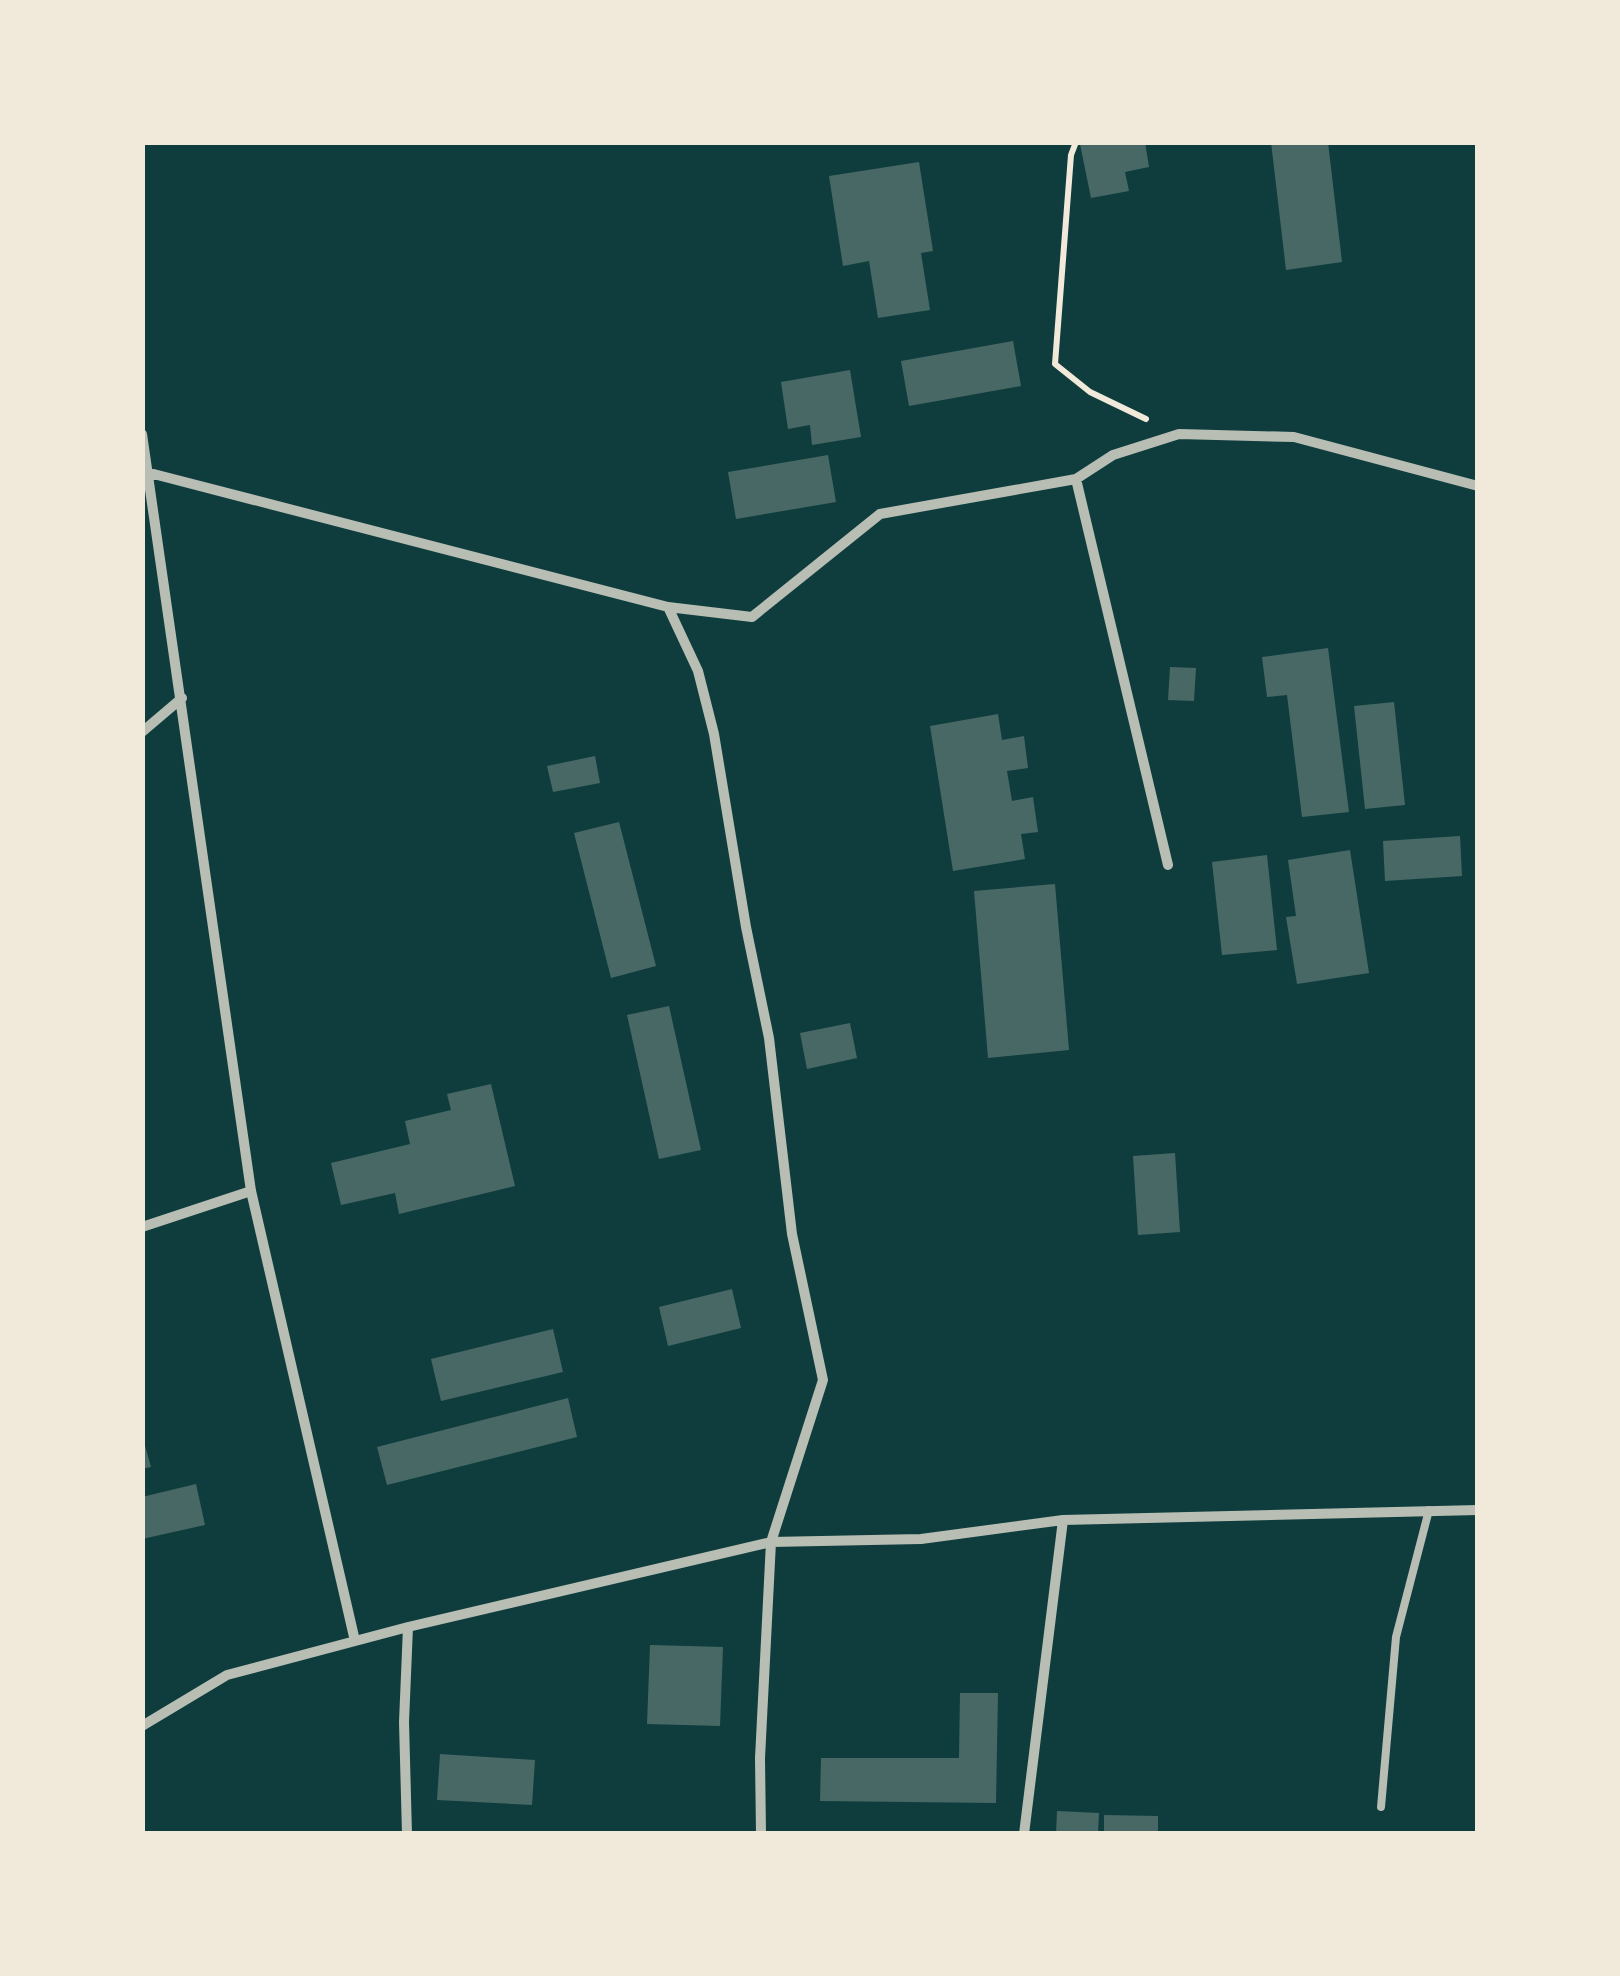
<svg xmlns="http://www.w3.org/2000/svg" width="1620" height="1976" font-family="'Nunito Sans',sans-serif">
  <rect width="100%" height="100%" fill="#0f3d3e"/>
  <path fill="#486865" d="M1145,142L1149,167L1125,172L1129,191L1091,198L1080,144Z
    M1271,142H1328L1342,262L1286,270Z
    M919,162L933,251L921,253L930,310L878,318L869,261L843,266L829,176Z
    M1013,341L1021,386L909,406L901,361Z
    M850,370L861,437L812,445L810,425L788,429L781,382Z
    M828,455L836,502L736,519L728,472Z
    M1328,648L1349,812L1302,817L1287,695L1267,697L1262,657Z
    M1170,667L1196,668L1194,701L1168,700Z
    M1394,702L1405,805L1365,809L1354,706Z
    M998,714L1002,740L1024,736L1028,768L1007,771L1012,801L1033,797L1038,832L1021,834L1025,859L953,871L930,726Z
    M595,756L600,783L553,792L547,766Z
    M619,822L656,966L611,978L574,833Z
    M1460,836L1462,876L1385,881L1383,841Z
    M1350,850L1369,973L1297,984L1286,917L1296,916L1288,860Z
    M1267,855L1277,950L1222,955L1212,862Z
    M1055,884L1069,1050L988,1058L974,891Z
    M669,1006L701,1150L659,1159L627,1015Z
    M850,1023L857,1058L807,1069L800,1033Z
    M491,1084L515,1186L399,1214L395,1193L341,1205L331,1163L410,1144L405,1121L451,1110L447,1094Z
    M1175,1153L1180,1232L1138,1235L1133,1156Z
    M732,1289L741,1328L668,1346L659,1307Z
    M553,1329L563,1372L441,1401L431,1359Z
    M568,1398L577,1437L387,1485L377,1447Z
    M142,1435L151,1467L142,1469Z
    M196,1484L205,1525L142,1539V1497Z
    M650,1645L723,1647L720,1726L647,1724Z
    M960,1693H998L996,1803L820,1801L821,1758H959Z
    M440,1754L535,1760L532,1805L437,1800Z
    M1057,1811L1099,1813L1098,1834H1056Z
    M1104,1815L1158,1816V1834H1104Z"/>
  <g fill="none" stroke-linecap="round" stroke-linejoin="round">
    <path stroke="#f1e9da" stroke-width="6" d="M1076,142L1071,155L1055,364L1090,392L1146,419"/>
    <path stroke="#b8beb3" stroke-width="8" d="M1381,1807L1396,1637L1429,1510"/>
    <path stroke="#b8beb3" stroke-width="10" d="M142,434L251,1191L355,1641
      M142,471L668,607L752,617L880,514L1076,479L1113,455L1179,434L1294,437L1478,486
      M1076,479L1168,865
      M668,607L698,671L714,734L746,927L769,1038L792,1234L823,1380L771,1542L760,1758L761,1834
      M142,732L182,698
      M142,1227L251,1191
      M142,1726L227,1675L408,1627L771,1542L921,1539L1063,1520L1478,1510
      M407,1834L404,1722L408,1627
      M1024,1834L1063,1520"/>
  </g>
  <rect width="1620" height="1976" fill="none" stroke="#f1e9da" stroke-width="290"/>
</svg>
